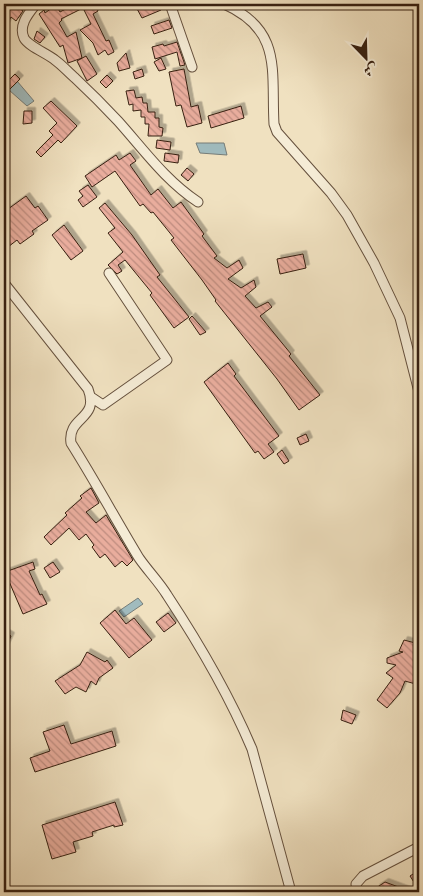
<svg xmlns="http://www.w3.org/2000/svg" width="423" height="896" font-family="'IM FELL French Canon',Amiri,serif">
  <defs>
    <pattern id="building-back-hatch" width="6" height="6" patternUnits="userSpaceOnUse" patternTransform="scale(1.25)"><rect width="6" height="6" fill="#e9ad9d"/><path d="M-1 5l2 2M0 0l6 6M5-1l2 2" fill="none" stroke="#be8c7f"/></pattern>
    <filter id="shadow"><feDropShadow dx="3.5" dy="-3.5" stdDeviation="0" flood-color="#0004"/></filter>
  </defs>
  <rect width="100%" height="100%" fill="#f0e1c0"/>
  <filter id="stains"><feTurbulence type="fractalNoise" baseFrequency=".004" numOctaves="4"/><feColorMatrix values="0 0 0 0 .2 0 0 0 0 .09 0 0 0 0 .02 0 0 0 .5 -.17"/></filter>
  <radialGradient id="worn" r=".72"><stop offset=".6" stop-color="#630" stop-opacity="0"/><stop offset="1" stop-color="#630" stop-opacity=".3"/></radialGradient>
  <path fill="#a0bbbe" stroke="#767d79" d="M17,81L34,101L27,106L9,90Z
    M196,143H224L227,155L200,153Z
    M138,598L143,604L124,617L119,611Z"/>
  <path fill="url(#building-back-hatch)" stroke="#372011" filter="url(#shadow)" d="M13,4L23,11L16,21L11,17L4,29V15Z
    M75,4H95L98,11L93,14L106,41L109,40L114,52L108,55L105,50L98,55L93,43L80,30L91,24L83,8L61,19L62,20L59,23L67,37L76,32L82,58L68,63L63,45L60,47L39,14L44,10L45,13L56,5L60,12Z
    M143,4H158L161,10L142,18L136,7Z
    M169,20L172,28L154,34L151,26Z
    M37,31L45,37L40,43L34,39Z
    M177,42L185,65L180,66L177,52L155,59L152,47L163,44L164,46Z
    M126,53L130,68L119,71L117,63Z
    M86,56L97,74L87,81L77,61Z
    M161,58L166,69L159,71L154,62Z
    M142,69L144,76L135,79L133,72Z
    M184,69L191,107L198,105L202,123L187,127L181,105L176,106L169,72Z
    M15,74L20,79L9,90L4,85Z
    M107,75L113,81L106,88L100,82Z
    M134,90L136,98L142,97L143,103H147L148,112H155V118H159V127L163,128L162,136H148L149,124H145V117H141V110L133,111V104L129,105L126,91Z
    M51,101L77,126L61,143L58,140L41,157L36,152L53,135L49,131L57,123L43,108Z
    M241,106L244,118L211,128L208,116Z
    M24,111H32V123L23,124Z
    M157,140L171,142L170,150L156,148Z
    M130,153L136,161L130,165L151,195L158,189L173,208L181,202L204,234L202,236L217,256L214,258L227,268L239,260L243,268L228,279L241,288L254,280L256,287L245,296L256,308L268,302L272,307L260,316L291,354L289,356L320,395L299,410L277,379L215,301L216,300L202,280L171,240L174,238L153,212L151,213L143,204L140,206L115,171L92,187L85,176L116,155L119,160Z
    M165,153L179,155L178,163L164,161Z
    M187,168L194,174L188,181L181,175Z
    M88,185L97,197L83,207L78,200L83,196L79,191Z
    M26,196L35,208L38,206L48,220L32,231L34,234L20,244L17,240L8,247L4,241V212Z
    M105,203L132,235L160,275L157,277L189,317L174,328L150,295L152,293L125,260L118,265L122,271L117,274L108,265L123,252L108,233L115,228L99,208Z
    M64,225L83,251L71,260L52,235Z
    M303,254L306,268L280,274L277,259Z
    M192,316L206,332L200,335L189,319Z
    M228,363L236,374L234,376L279,436L268,444L274,452L264,459L258,451L255,453L204,382Z
    M306,434L309,441L300,445L297,438Z
    M282,450L289,461L284,464L277,454Z
    M91,488L99,503L86,512L96,523L106,515L133,560L127,566L122,561L115,567L105,554L100,558L92,547L94,545L86,534L79,540L69,528L51,545L44,537L67,515L65,513L82,498L80,496Z
    M33,562L35,569L29,571L40,595L42,594L47,604L23,614L5,572Z
    M53,562L60,572L50,578L44,568Z
    M115,610L126,624L134,618L152,640L129,658L100,623Z
    M168,613L176,623L164,632L156,622Z
    M4,632L11,636L4,651Z
    M404,640L419,644V685L405,681L400,693L387,708L377,700L393,678L386,673L396,665L387,663V658L403,652L399,651Z
    M87,652L105,662L107,660L113,668L99,678L96,685L91,681L86,692L76,687L65,694L55,681L80,665Z
    M343,710L356,715L352,724L341,720Z
    M64,725L71,744L112,731L116,746L35,772L30,758L50,751L43,732Z
    M115,802L123,825L114,827V825L92,832L93,836L73,842L76,852L52,859L42,825Z
    M419,870V890L410,876Z
    M385,882L412,892H379L376,888Z"/>
  <g fill="none" stroke-linecap="round" stroke-linejoin="round">
    <defs>
      <path id="street" d="M36,4C29,13 18,25 24,38C28,46 48,54 55,60C62,65 68,72 75,78C90,92 104,106 118,121C144,150 165,180 198,202
        M170,4L192,67
        M224,4C283,30 271,71 274,124L277,132L331,193L347,215L374,263L400,318L419,392
        M4,283L88,389C100,420 67,416 71,443C95,481 116,520 139,558C148,571 159,582 167,595C198,642 230,697 252,749L291,892
        M91,397L103,405L167,360L109,273
        M357,892L356,884L363,876L419,847"/>
    </defs>
    <use href="#street" stroke="#65503d" stroke-width="11"/>
    <use href="#street" stroke="#f5ecd6" stroke-width="9"/>
  </g>
  <rect width="423" height="896" fill="none" stroke="#f0e1c0" stroke-width="20"/>
  <rect x="5" y="5" width="413" height="886" fill="none" stroke="#372011" stroke-width="2.5"/>
  <rect x="10" y="10" width="403" height="876" fill="none" stroke="#372011"/>
  <g transform="translate(366 58) rotate(157)" stroke="#f5ecd6" stroke-width="4" paint-order="stroke">
  <path d="M0-4L9 19L0 12L-9 19Z" fill="#372011"/>
  <text y="-8" font-size="14" font-weight="bold" text-anchor="middle" fill="#372011">ش</text>
  </g>
  <rect width="100%" height="100%" filter="url(#stains)"/>
  <rect width="100%" height="100%" fill="url(#worn)"/>
</svg>
